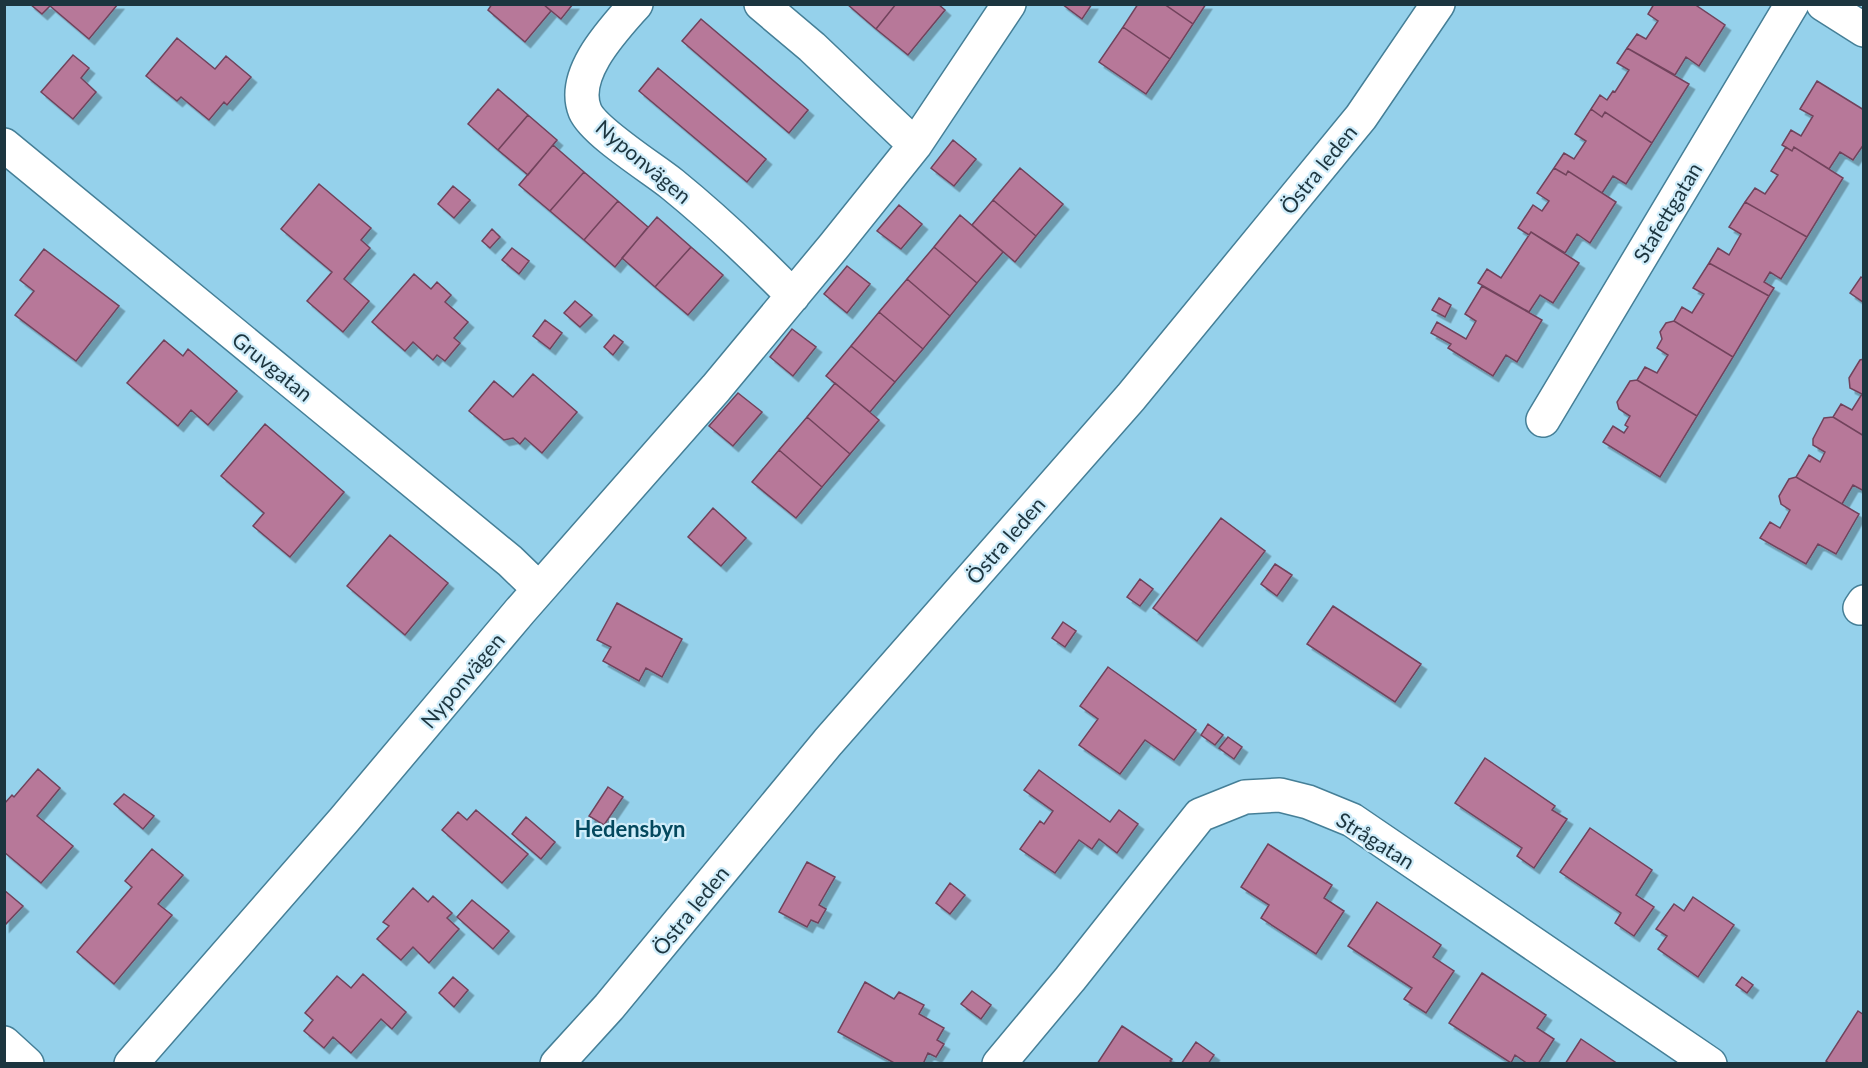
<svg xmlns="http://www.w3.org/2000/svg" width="1868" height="1068" font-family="Lato,sans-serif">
  <defs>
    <filter id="shadow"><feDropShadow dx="5.5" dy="5.5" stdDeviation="0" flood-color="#0004"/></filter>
  </defs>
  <rect width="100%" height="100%" fill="#95d1eb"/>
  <path fill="#b77899" stroke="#71435c" stroke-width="1.5" filter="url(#shadow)" d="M30,4H118L89,39L50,6L42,14Z
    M492,4H543L551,11L525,42L488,10Z
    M543,4H573L561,19Z
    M847,4H896L876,29Z
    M896,4H938L945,10L908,55L876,29Z
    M1062,4H1092L1082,19Z
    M1138,4H1164L1193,24L1170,59L1123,27Z
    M1164,4H1206L1193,24Z
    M1654,4H1694L1725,25L1699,66L1686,57L1675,75L1627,48L1637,34L1646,39L1658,21L1648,14Z
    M701,19L808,110L789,133L682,41Z
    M1123,27L1170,59L1146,94L1099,62Z
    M177,38L215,69L226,56L251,77L227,105L224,102L209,120L181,97L177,101L146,76Z
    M1627,48L1689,84L1652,143L1605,112L1602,117L1591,109L1600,95L1607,100L1613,91L1615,92L1629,70L1617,63Z
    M73,55L89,68L81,78L96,92L73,119L41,92Z
    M658,68L766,159L747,182L639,91Z
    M1817,81L1864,110V144L1853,160L1840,152L1829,169L1794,147L1792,151L1782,145L1791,130L1801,136L1813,116L1800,109Z
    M498,89L528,115L498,150L468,124Z
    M1591,109L1602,117L1605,112L1652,143L1626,184L1613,176L1602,193L1568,171L1566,175L1554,168L1564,153L1574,159L1586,141L1575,134Z
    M528,115L557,140L528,175L498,150Z
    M953,140L976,159L954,186L931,168Z
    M553,145L584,172L550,211L519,185Z
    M1786,147L1792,151L1794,147L1843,178L1807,237L1745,202L1755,188L1765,194L1778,175L1771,171Z
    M1020,168L1063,204L1036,236L993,200Z
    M1554,168L1566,175L1568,171L1616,202L1590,243L1577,234L1565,253L1531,232L1529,235L1518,228L1533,205L1542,211L1549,201L1537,193Z
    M584,172L618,201L584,240L550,211Z
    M319,184L371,228L361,240L370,248L344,279L369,301L343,332L307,301L332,272L281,229Z
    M453,186L470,200L454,218L438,204Z
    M993,200L1036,236L1015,262L972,225Z
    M618,201L648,227L615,267L584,240Z
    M1745,202L1807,237L1781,279L1770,272L1764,282L1774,288L1769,296L1709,263L1718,248L1729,255L1741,234L1729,227Z
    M899,205L922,224L901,249L877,231Z
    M960,215L1003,252L977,283L934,247Z
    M657,217L691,247L655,287L622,258Z
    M492,229L500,237L490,248L482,241Z
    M1531,232L1579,263L1553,303L1540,295L1529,312L1478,283L1487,269L1501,278Z
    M691,247L723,275L688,315L655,287Z
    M934,247L977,283L950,316L907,279Z
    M512,248L529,261L519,274L502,260Z
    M44,249L119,306L76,361L15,315L34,291L20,280Z
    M1709,263L1769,296L1733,357L1674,321L1682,307L1692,313L1704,294L1693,288Z
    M847,266L870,284L847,313L824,294Z
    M414,274L431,289L437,282L451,295L445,302L468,322L454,338L460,343L445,361L437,355L433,360L413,342L405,351L372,322Z
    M1861,277L1864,279L1863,302L1850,293Z
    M907,279L950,316L923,349L879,312Z
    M1482,286L1542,320L1517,362L1506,355L1493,376L1448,348L1451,344L1431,333L1437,322L1466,339L1476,321L1465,314Z
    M1439,298L1451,305L1445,317L1432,310Z
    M575,301L592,315L580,327L564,313Z
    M879,312L923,349L895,382L851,346Z
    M545,320L562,333L550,349L533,336Z
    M1674,321L1733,357L1697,416L1637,380L1645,367L1657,373L1668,355L1657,348L1662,339L1660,332L1666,323Z
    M792,329L816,347L793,376L770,357Z
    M614,335L623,342L613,355L604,347Z
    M164,340L183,356L188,349L237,391L208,425L191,410L178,426L127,383Z
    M851,346L895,382L870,412L826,376Z
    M1864,359V436L1833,417L1841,404L1852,410L1862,394L1850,388L1849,378L1860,360Z
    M533,374L577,412L542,453L525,438L520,444L513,438L504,440L469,411L494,381L513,397Z
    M1637,380L1697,416L1660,477L1603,442L1613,426L1624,433L1628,427L1625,425L1630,416L1619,409L1617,402L1630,381Z
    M835,383L879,420L850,454L807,417Z
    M738,393L762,412L733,446L709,426Z
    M807,417L850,454L822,487L779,450Z
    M1833,417L1864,436V491L1853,485L1842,504L1796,477L1809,455L1820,462L1825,452L1813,445V439L1824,418Z
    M265,424L344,492L290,557L253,526L264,513L221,476Z
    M779,450L822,487L796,518L752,482Z
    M1796,477L1859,514L1836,554L1818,544L1806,564L1760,538L1770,522L1780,528L1790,510L1781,504L1779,496L1789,479Z
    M713,508L746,538L721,566L688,537Z
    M1221,518L1265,551L1197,641L1153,608Z
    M390,535L448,583L405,635L347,586Z
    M1275,564L1292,575L1277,596L1261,584Z
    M1140,579L1153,589L1140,606L1127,597Z
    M617,603L682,639L662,677L646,668L639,681L603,661L611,647L597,640Z
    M1333,606L1421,664L1395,702L1307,644Z
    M1063,622L1076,631L1065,647L1052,638Z
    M1108,667L1196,730L1174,760L1145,740L1120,774L1079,745L1098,719L1080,706Z
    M1208,724L1223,735L1215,745L1201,735Z
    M1228,737L1242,747L1234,759L1219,748Z
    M1485,758L1555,806L1552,810L1567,819L1534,868L1517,856L1522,848L1455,803Z
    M38,769L60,788L37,816L73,846L41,883L4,852V804L12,795L14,797Z
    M1039,770L1110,822L1119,810L1138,824L1117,853L1099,839L1092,849L1079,840L1055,873L1020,849L1040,821L1044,824L1053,811L1024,790Z
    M608,787L623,797L604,825L589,816Z
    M124,794L154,816L143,829L114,804Z
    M476,810L528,854L502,883L442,830L458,812L467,820Z
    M526,817L555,842L541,859L512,834Z
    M1590,828L1652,870L1636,895L1654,907L1634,936L1615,923L1621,913L1560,872Z
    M1268,844L1332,885L1324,898L1344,911L1316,954L1261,918L1269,905L1241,887Z
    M152,849L183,875L158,904L172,915L114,984L77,952L132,887L125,881Z
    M807,862L835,877L819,905L826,909L818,923L811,920L807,927L779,912Z
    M950,883L965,895L950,914L936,903Z
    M413,888L428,902L433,896L452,913L447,918L459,929L429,963L413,947L401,960L377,939L389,926L383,922Z
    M4,890L23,906L4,926Z
    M1693,897L1734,925L1698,977L1658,949L1667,936L1656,929L1674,904L1684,911Z
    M472,900L509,931L493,949L457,917Z
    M1377,902L1441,945L1433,957L1454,971L1426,1013L1404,999L1412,988L1348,946Z
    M1482,973L1546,1015L1537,1028L1554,1039L1538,1064H1528L1515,1055L1511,1063L1449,1023Z
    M363,974L406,1012L392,1029L381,1019L351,1053L333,1037L324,1048L304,1031L313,1020L305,1013L337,976L351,988Z
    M453,977L468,990L454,1007L439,993Z
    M1742,977L1753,985L1747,993L1736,985Z
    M865,982L894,999L899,992L924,1005L919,1014L944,1028L937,1040L944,1044L936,1057L928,1053L923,1064H896L838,1032Z
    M972,991L991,1005L981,1019L961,1004Z
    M1858,1011L1864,1015V1064H1830L1826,1061Z
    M1122,1026L1172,1059L1170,1061L1174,1064H1097Z
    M1581,1039L1618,1064H1565Z
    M1196,1042L1214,1055L1208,1064H1181Z"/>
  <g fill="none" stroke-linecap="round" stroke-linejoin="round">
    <defs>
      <path id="street" d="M636,4C614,29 570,74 585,111C594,132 652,168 672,184C715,219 754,256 793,296
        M761,4L812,47L915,145
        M1823,4L1864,30
        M4,145L510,561L539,589
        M1543,420L1792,4
        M1860,608L1864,602
        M4,1043L27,1064
        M131,1064L344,820L520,611L716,388L834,246L915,145L1009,4
        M999,1064L1070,979L1200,815L1245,797L1280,795L1308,802L1352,820L1710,1064"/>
      <path id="secondary" d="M557,1064L609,1007L828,742L1131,397L1361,117L1438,4"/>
    </defs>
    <use href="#street" stroke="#457f97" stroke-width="36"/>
    <use href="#secondary" stroke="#457f97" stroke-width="36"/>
    <use href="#street" stroke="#fff" stroke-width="33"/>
    <use href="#secondary" stroke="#fff" stroke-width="33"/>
  </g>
  <g text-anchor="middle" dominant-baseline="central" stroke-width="4.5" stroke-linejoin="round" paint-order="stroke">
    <g font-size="21" fill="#1c353f" stroke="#d0edfa">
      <text transform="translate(644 161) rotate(40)">Nyponvägen</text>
      <text transform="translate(1318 169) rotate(-51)">Östra leden</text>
      <text transform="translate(1667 212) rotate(-59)">Stafettgatan</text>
      <text transform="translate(273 366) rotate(39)">Gruvgatan</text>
      <text transform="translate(1005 540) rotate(-49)">Östra leden</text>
      <text transform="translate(462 680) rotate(-50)">Nyponvägen</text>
      <text transform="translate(1376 840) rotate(32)">Strågatan</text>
      <text transform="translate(690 910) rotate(-51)">Östra leden</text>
    </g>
    <g font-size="22" font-weight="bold" fill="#03485e" stroke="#d0edfa">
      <text x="630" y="828">Hedensbyn</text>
    </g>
  </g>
  <rect width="1868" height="1068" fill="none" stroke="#1c353f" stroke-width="12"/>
</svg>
